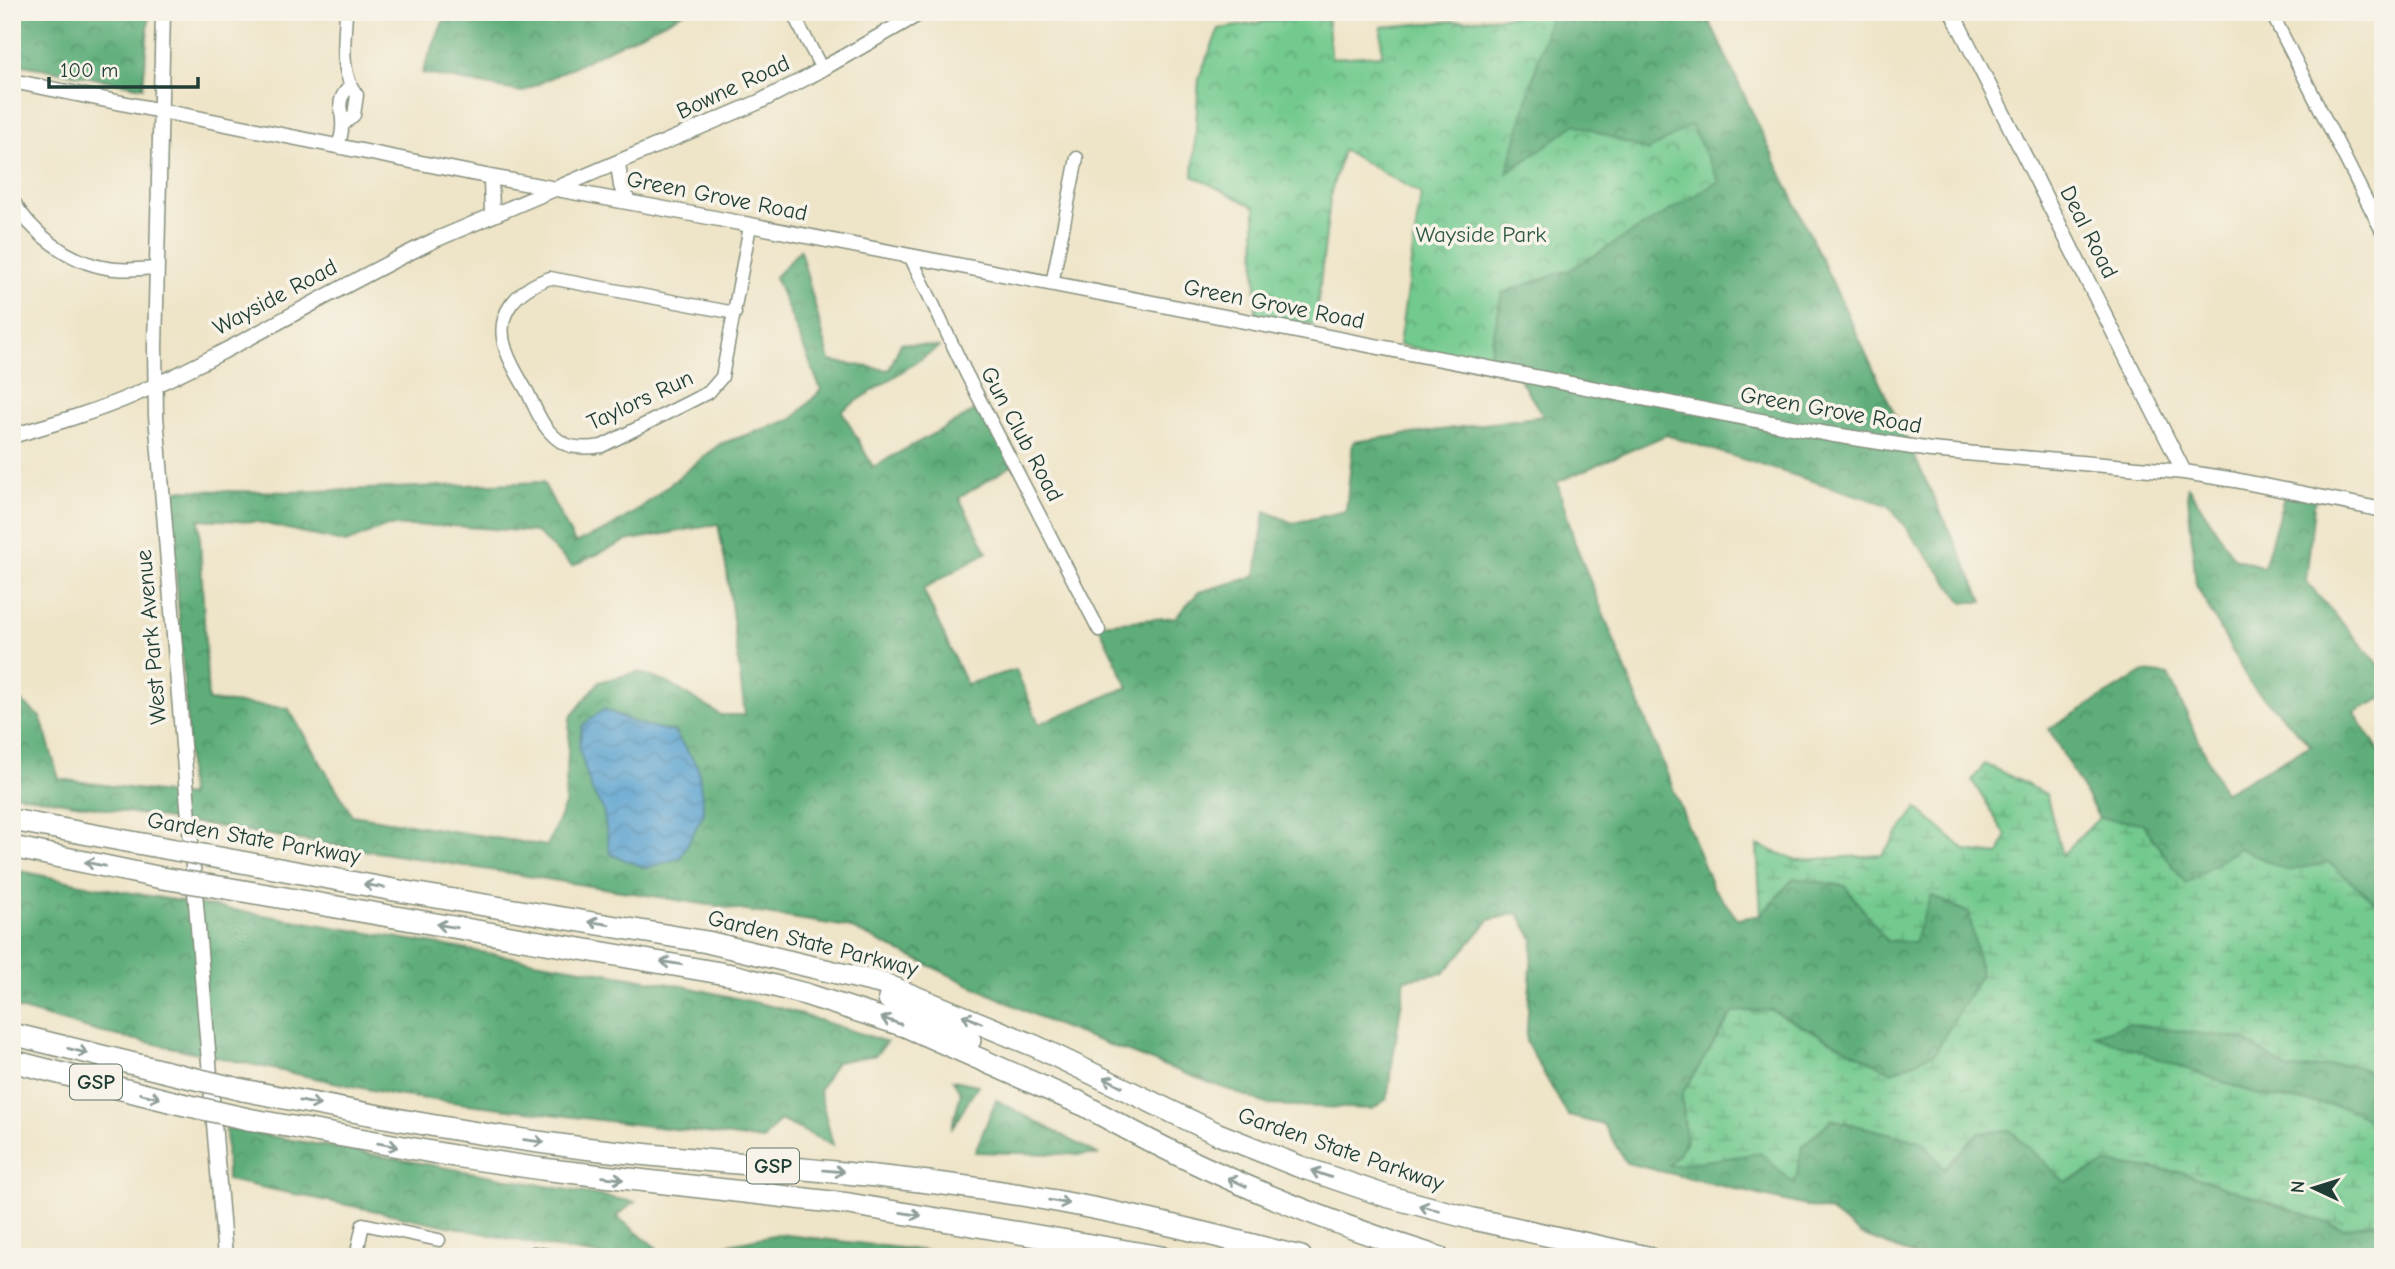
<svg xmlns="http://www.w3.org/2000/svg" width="2395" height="1269" font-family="'Comic Neue',sans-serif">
  <defs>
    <pattern id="forest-crowns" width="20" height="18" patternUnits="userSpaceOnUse" patternTransform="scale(1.75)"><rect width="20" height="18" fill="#5eae7a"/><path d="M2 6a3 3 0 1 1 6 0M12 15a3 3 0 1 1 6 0" fill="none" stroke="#4d8f65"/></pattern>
    <pattern id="wetland-marsh" width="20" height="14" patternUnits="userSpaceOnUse" patternTransform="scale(1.75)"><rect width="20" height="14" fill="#73ca8f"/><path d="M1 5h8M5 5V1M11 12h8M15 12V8" fill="none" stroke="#5ea576"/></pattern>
    <pattern id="park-crowns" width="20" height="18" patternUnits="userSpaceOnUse" patternTransform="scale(1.75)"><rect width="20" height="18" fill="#73ca8f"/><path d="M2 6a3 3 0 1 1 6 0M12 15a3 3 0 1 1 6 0" fill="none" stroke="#5ea576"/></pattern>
    <pattern id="water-waves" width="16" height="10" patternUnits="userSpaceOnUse" patternTransform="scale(1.75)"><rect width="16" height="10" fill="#58a1cf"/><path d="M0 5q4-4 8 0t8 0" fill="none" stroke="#4884a9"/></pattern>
  </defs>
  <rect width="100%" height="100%" fill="#f7f3e8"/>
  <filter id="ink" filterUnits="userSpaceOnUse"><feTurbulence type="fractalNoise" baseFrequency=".0143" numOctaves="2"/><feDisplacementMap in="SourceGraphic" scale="14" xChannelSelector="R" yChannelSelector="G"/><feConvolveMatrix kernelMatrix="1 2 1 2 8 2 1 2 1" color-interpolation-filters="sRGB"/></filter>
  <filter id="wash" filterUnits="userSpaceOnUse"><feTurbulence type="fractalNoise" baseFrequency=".00686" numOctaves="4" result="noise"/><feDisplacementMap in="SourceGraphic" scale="28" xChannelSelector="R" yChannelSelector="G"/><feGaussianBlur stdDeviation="1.57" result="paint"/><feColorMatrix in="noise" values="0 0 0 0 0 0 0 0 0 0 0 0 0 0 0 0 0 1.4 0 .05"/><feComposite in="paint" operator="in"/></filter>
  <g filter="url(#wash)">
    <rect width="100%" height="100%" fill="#eee4c7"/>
    <path fill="url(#forest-crowns)" stroke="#3e7657" stroke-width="2" fill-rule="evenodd" d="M12,12H94L149,15L143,87L12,63Z
      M447,12H685L522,92L422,73Z
      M1551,12H1705L1983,602H1963L1888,505L1666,435L1557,482L1575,543L1712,886L1738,919L1761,915L1794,878L1845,886L1887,941L1931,895L1969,913L1981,974L1935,1053L1892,1072L1771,1010L1682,1094L1686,1143L1802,1146L1832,1119L1923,1142L1944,1169L1978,1133L2011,1130L2065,1182L2108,1163L2181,1172L2343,1228L2383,1221V1257H1919L1861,1235L1831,1212L1626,1163L1604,1125L1568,1116L1526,1042L1533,939L1518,913L1489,920L1444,973L1405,979L1387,1099L1372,1109L1269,1105L1051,1023L848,927L12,794V693L41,718L59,779L189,796L187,723L170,490L293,492L543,482L575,543L606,530L638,510L720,444L793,419L821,390L775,277L800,250L830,361L889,370L901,343L939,347L842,411L873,467L982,407L1013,465L959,498L987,552L923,589L966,684L1016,670L1039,724L1128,687L1098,624L1176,617L1199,592L1256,576L1265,511L1293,523L1346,511L1353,442L1543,416L1518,376L1488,362L1502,293L1571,269L1691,125L1648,152L1576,125L1506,173ZM199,519L258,522L346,543L387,526H452L536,532L572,566L626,541L718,524L727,572L745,715H721L668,683L638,672L599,682L570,718L565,805L547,846L352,815L288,708L208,701Z
      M2187,485L2234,558L2264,567L2286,490L2315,496L2306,582L2383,669V698L2354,712L2383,757V914L2378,904L2328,862L2288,872L2239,849L2186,884L2142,824L2099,818L2049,729L2144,672L2168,675L2224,793L2311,745L2250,684L2196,585Z
      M12,869L91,886L683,986L784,1009L887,1042L876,1055L836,1062L819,1090L833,1145L780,1120L763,1140L395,1095L99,1032L12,1007Z
      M2128,1024L2243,1039L2289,1070L2349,1064L2383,1076V1128L2347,1108L2259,1095L2091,1035Z
      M953,1080L978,1085L951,1130L961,1093Z
      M996,1100L1099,1155L975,1152Z
      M226,1128L635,1202L616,1216L668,1257H609L545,1246L227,1180Z
      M778,1234L926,1251L951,1257H669Z"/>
    <path fill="url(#wetland-marsh)" stroke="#498462" stroke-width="2" d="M1985,764L2046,794L2062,855L2099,818L2142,823L2186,884L2239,848L2288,871L2328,862L2378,904L2383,914V1076L2349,1064L2289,1070L2243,1039L2128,1024L2093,1035L2259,1095L2347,1108L2383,1128V1221L2343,1228L2181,1172L2108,1163L2065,1182L2010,1130L1978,1133L1944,1169L1923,1142L1832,1119L1802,1146L1795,1185L1761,1153L1669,1166L1686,1143L1682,1094L1733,1012L1771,1010L1892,1072L1935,1053L1981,974L1969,913L1931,895L1914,942L1887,941L1845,886L1794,878L1761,915L1757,845L1797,860L1882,855L1917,808L1966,851L1999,855L2006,836L1972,780Z"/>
    <path fill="url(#park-crowns)" stroke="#498462" stroke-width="2" d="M1327,12L1331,58L1382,55L1381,27L1551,13L1507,173L1576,124L1648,151L1691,125L1719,181L1571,269L1502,293L1488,362L1399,345L1421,194L1343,150L1331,192L1315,325L1256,314L1255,207L1193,176L1199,77L1219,29Z"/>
    <path fill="url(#water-waves)" stroke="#3c6f82" stroke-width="2" d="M604,709L635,723L674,732L698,767L704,813L680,858L646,868L610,854L603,809L592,791L579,749L582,726Z"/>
  </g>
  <g filter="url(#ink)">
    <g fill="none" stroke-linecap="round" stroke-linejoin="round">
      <defs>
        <path id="minor" d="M792,12L822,69
          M2271,12L2383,233
          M343,125L354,115L357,95C339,73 345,39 346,12
          M338,145C340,140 342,134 342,128C344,111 333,103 350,86
          M12,199C31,233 69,262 107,268C124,271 140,269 157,268
          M910,256L966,373L1099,630
          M1052,284L1077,158
          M735,313L550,278C518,289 493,313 506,350C511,365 520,379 528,393C537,412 545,434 565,444C576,449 590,448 602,446L709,392L722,377L750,226
          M534,1253L559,1257
          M356,1257L363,1224L439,1240"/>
        <path id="tertiary" d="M163,12L155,347L156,416L225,1257
          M1952,12L2184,472
          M12,81L491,177L714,218L1828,434L1931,450L2184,472L2235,480L2383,510
          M618,164L621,186L628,201
          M491,177L492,216
          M12,436C53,424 95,412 134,395C237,349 333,289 435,240L759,102L808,77L922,12"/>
        <path id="motorway" d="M12,820L159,847
          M12,847L162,878
          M225,859L394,890L707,942L884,984L1035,1046L1218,1134L1298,1166L1386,1196L1473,1219L1647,1257
          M226,888L732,975L805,994L905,1026L1088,1107
          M889,999L970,1040
          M12,1034L179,1075
          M12,1061L181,1104
          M243,1090C356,1112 469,1134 583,1148C733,1165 884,1172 1033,1197C1123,1212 1212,1235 1301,1257
          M1077,1101C1191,1167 1313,1218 1438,1257
          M248,1119L454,1156L542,1169L849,1204L1161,1257"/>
      </defs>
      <use href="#minor" stroke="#86907e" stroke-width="15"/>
      <use href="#tertiary" stroke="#86907e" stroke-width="17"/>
      <use href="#motorway" stroke="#86907e" stroke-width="24"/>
      <use href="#minor" stroke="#fff" stroke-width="12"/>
      <use href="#tertiary" stroke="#fff" stroke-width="14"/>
      <use href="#motorway" stroke="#fff" stroke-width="21"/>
      <defs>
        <path id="motorway-bridge" d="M159,847L225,859
          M162,878L226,888
          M179,1075L243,1090
          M181,1104L248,1119"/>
      </defs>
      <use href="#motorway-bridge" stroke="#86907e" stroke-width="24" stroke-linecap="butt"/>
      <use href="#motorway-bridge" stroke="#fff" stroke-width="21"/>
    </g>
    <defs><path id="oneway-shaft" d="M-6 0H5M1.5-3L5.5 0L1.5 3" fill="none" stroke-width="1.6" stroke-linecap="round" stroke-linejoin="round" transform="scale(1.75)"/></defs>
    <g stroke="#8f9e9a">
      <use href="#oneway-shaft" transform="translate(95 864) rotate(-169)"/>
      <use href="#oneway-shaft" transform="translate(374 886) rotate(-170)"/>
      <use href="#oneway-shaft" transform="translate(599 923) rotate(-171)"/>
      <use href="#oneway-shaft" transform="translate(447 926) rotate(-171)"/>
      <use href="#oneway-shaft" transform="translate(671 963) rotate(-171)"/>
      <use href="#oneway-shaft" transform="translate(972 1019) rotate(-157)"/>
      <use href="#oneway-shaft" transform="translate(891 1021) rotate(-161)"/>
      <use href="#oneway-shaft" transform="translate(78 1051) rotate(14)"/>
      <use href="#oneway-shaft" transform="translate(1113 1082) rotate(-153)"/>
      <use href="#oneway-shaft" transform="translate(150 1096) rotate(14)"/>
      <use href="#oneway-shaft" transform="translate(310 1103) rotate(11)"/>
      <use href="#oneway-shaft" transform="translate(534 1141) rotate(8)"/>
      <use href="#oneway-shaft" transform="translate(388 1145) rotate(10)"/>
      <use href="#oneway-shaft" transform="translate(834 1171) rotate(5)"/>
      <use href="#oneway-shaft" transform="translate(1321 1174) rotate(-161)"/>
      <use href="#oneway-shaft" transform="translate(613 1178) rotate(7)"/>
      <use href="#oneway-shaft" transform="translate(1237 1182) rotate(-155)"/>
      <use href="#oneway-shaft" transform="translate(1059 1202) rotate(10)"/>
      <use href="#oneway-shaft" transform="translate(1429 1208) rotate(-165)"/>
      <use href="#oneway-shaft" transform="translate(911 1214) rotate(9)"/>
    </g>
  </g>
  <g text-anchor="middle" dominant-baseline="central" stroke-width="7" stroke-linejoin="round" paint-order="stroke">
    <g fill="#f7f3e8" stroke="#60746a" stroke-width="2">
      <rect x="70" y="1064.5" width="52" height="35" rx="5"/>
      <rect x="747" y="1148.5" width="52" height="35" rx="5"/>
    </g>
    <g font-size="21" font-weight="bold" fill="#1f3d34">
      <text x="96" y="1082">GSP</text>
      <text x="773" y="1166">GSP</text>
    </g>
    <g font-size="23" fill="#1f3d34" stroke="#f7f3e8">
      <text transform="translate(733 87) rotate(-25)">Bowne Road</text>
      <text transform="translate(717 196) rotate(11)">Green Grove Road</text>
      <text transform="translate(2089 232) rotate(63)">Deal Road</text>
      <text transform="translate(275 297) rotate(-28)">Wayside Road</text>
      <text transform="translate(1274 304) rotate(11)">Green Grove Road</text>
      <text transform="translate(640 400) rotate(-25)">Taylors Run</text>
      <text transform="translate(1831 410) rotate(10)">Green Grove Road</text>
      <text transform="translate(1022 434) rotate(62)">Gun Club Road</text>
      <text transform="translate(151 637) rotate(-95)">West Park Avenue</text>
      <text transform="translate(254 838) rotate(10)">Garden State Parkway</text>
      <text transform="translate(813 943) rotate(14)">Garden State Parkway</text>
      <text transform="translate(1341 1149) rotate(19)">Garden State Parkway</text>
    </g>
    <g font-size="23" fill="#305946" stroke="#f7f3e8">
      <text x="1481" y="234">Wayside Park</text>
    </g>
  </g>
  <rect width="2395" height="1269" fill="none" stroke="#f7f3e8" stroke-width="42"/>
  <g transform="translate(2314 1188) rotate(274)" stroke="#f7f3e8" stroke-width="5" paint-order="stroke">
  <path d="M0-5L12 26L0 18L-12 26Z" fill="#1f3d34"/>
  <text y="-10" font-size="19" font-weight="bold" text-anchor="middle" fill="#1f3d34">N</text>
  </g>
  <path d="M49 77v10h149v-10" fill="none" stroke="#1f3d34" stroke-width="3.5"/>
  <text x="60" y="77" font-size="21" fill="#1f3d34" stroke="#f7f3e8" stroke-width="5" paint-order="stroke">100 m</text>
</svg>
